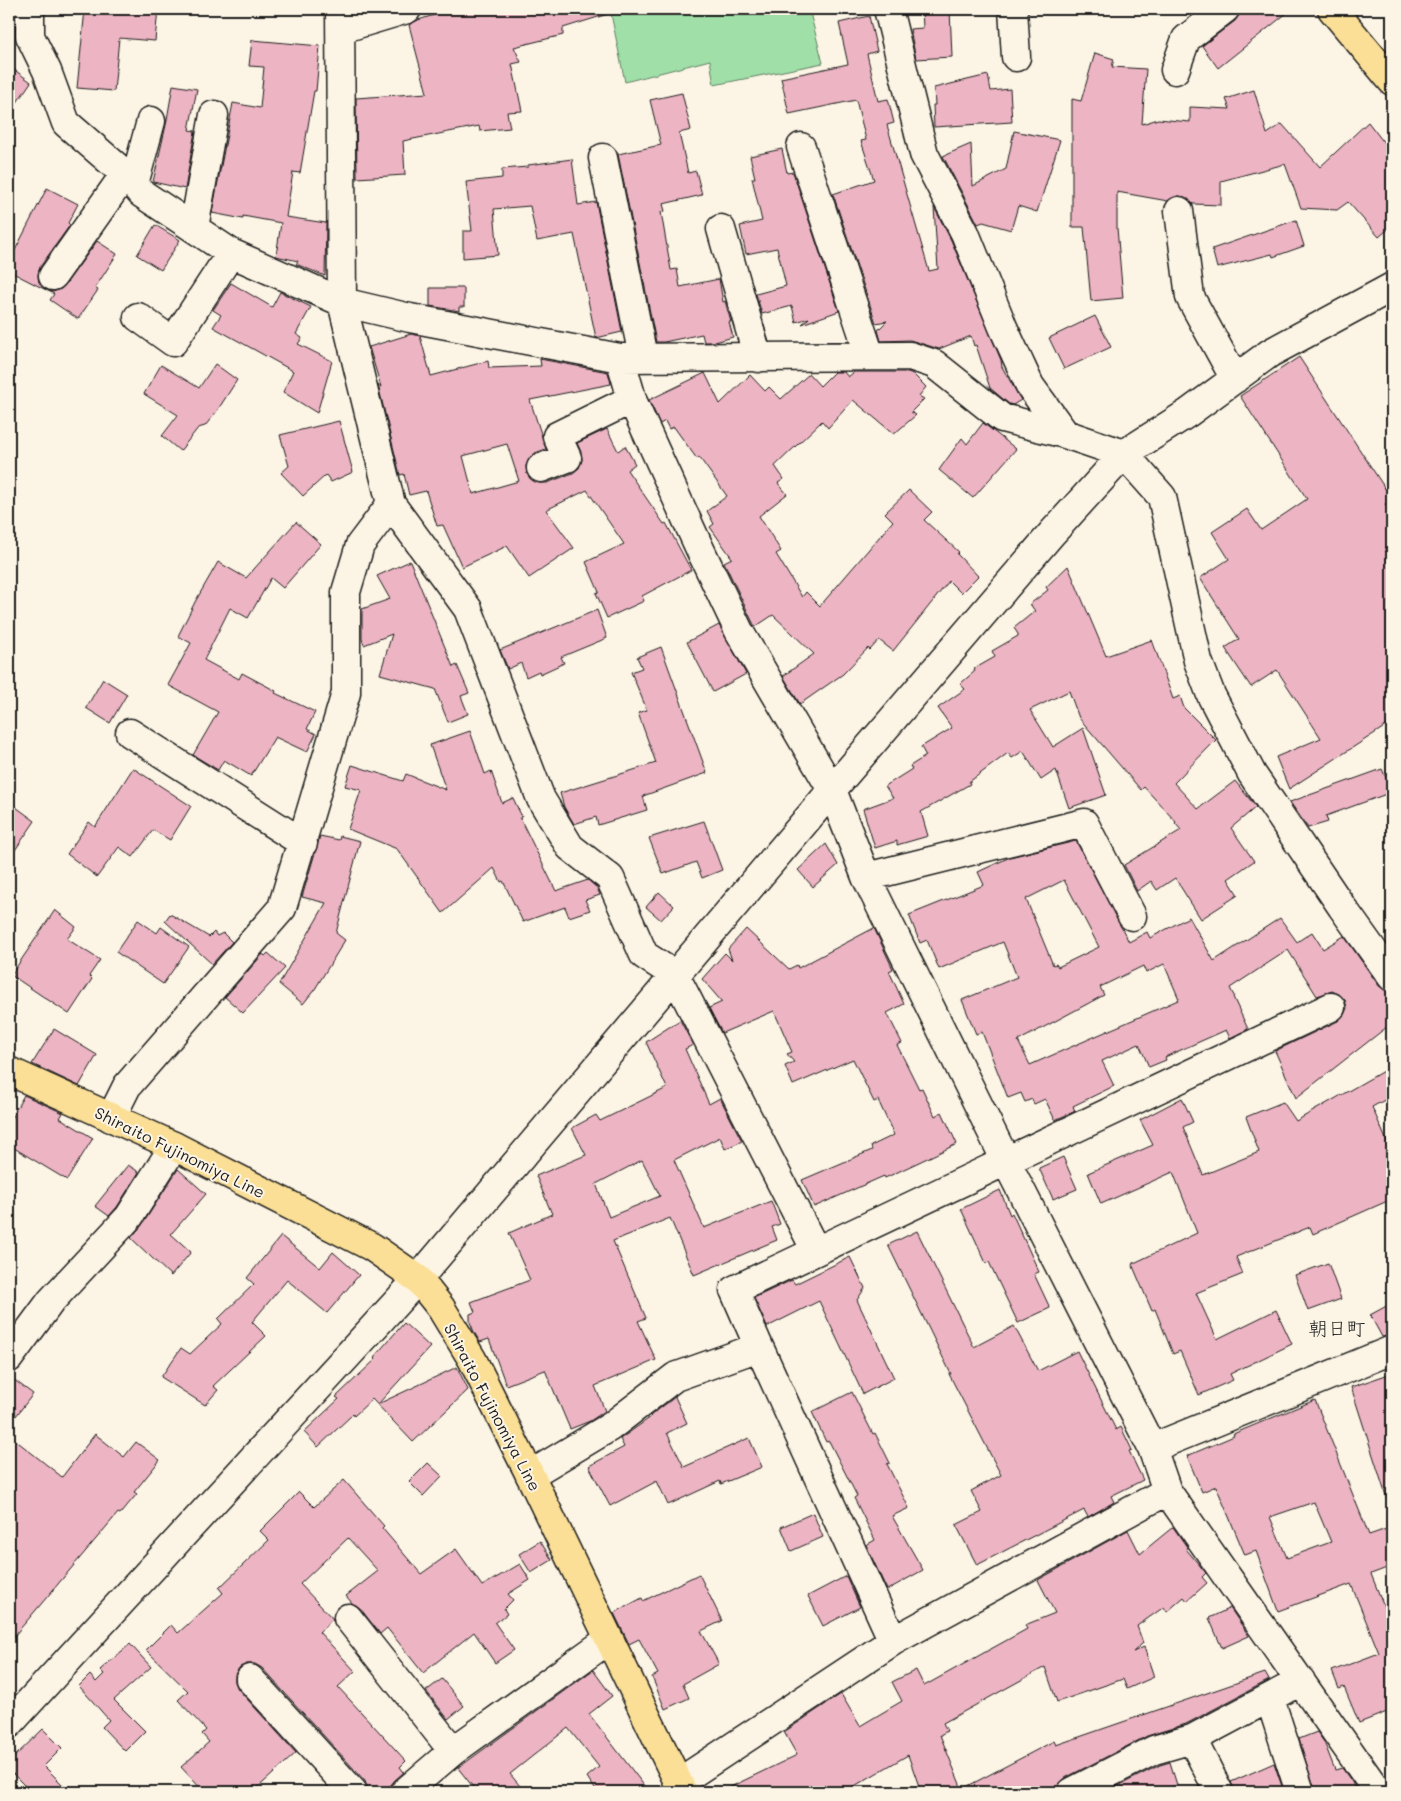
<svg xmlns="http://www.w3.org/2000/svg" width="1401" height="1801" font-family="Mali,'Klee One',sans-serif">
  <rect width="100%" height="100%" fill="#fcf5e5"/>
  <filter id="ink" filterUnits="userSpaceOnUse"><feTurbulence type="fractalNoise" baseFrequency=".02" numOctaves="2"/><feDisplacementMap in="SourceGraphic" scale="10" xChannelSelector="R" yChannelSelector="G"/><feConvolveMatrix kernelMatrix="1 2 1 2 8 2 1 2 1" color-interpolation-filters="sRGB"/></filter>
  <g filter="url(#ink)">
    <path fill="#a0e0a8" stroke="#5e7e62" d="M610,9H809L823,63L714,85L710,60L625,82Z"/>
    <path fill="#edb4c4" stroke="#1c1c1c" fill-rule="evenodd" d="M85,9H158L155,41L119,38L114,91L77,88Z
      M454,9H611V13L563,28V35L514,47L521,62L512,64L522,111L507,112L510,128L480,131L479,126L403,141L405,175L357,178L356,98L427,93L409,25L418,20Z
      M922,9H950L952,57L916,59L910,29L923,28Z
      M1240,9H1292L1218,68L1202,46L1235,21L1239,15Z
      M869,16L877,51L867,54L878,101L888,99L894,123L887,125L929,271L938,269L934,207L951,240L1001,360L1002,367L1021,400L1013,405L1009,404L990,388L976,345L974,346L971,336L939,349L910,340L881,341L878,330L887,321L876,323L833,194L874,180L861,141L866,140L856,100L789,114L781,78L848,64L839,23Z
      M252,40L320,46L316,91H314L300,173L293,172L286,217L326,223L325,276L296,264L298,261L276,256L281,223L243,216V219L212,213L233,103L260,108L264,67L249,66Z
      M1095,53L1114,59L1112,67L1146,69L1142,124L1158,119L1190,122V107L1230,109L1226,99L1254,90L1267,134L1282,124L1320,167L1368,122L1392,153V226L1379,237L1348,202L1337,210L1301,208L1285,164L1221,181V205L1193,204L1185,197L1178,196L1168,201L1117,192V228L1123,298L1091,301L1084,227H1072V99L1081,101Z
      M9,66L31,82L9,114Z
      M988,75L991,91L1010,89L1012,122L934,127L933,105H935L934,88Z
      M173,85L197,89L189,130L195,131L185,189L153,182L166,125Z
      M682,93L691,130L679,133L688,173L696,171L702,195L663,204L665,211L661,212L671,270L677,269L680,287L719,279L723,302L725,301L731,322H729L733,337L715,342H704L702,334L664,342H656L618,154L661,145L650,100Z
      M1014,131L1060,140L1037,212L1018,206L1011,230L983,222L978,224L943,156L971,144L973,186L1006,169Z
      M782,149L787,173L793,172L839,311L802,324L809,318L796,322L792,306L762,314L756,294L786,286L777,248L746,254L740,226L762,221L752,178H755L750,156Z
      M572,159L578,205L596,202L622,332L596,338L574,234L537,241L530,206L494,209L498,255L463,258V231H472L466,182L502,178V169L528,167V165Z
      M47,188L78,204L68,223L70,225L40,267L38,274L39,282L44,288L52,292L59,290L65,285L97,241L117,254L95,288L98,290L78,319L50,300L54,294L9,271V262Z
      M1296,220L1304,246L1273,257L1272,254L1217,268L1212,249Z
      M155,225L180,240L161,270L137,255Z
      M231,283L272,307L280,292L311,307L296,334L302,338L298,344L332,361L317,413L283,392L293,371L213,327L221,315L213,310Z
      M430,288H464V307H459V311L430,306Z
      M1095,316L1111,347L1064,369L1049,338Z
      M411,334L420,336L431,376L488,361L489,368L541,366L540,359L608,372L611,384L530,400L546,449L535,453L529,459L526,466L527,474L532,480L539,483H547L573,473L579,468L582,460L581,452L577,443L607,429L618,451L625,446L635,464L627,470L664,524L666,523L691,570L642,596L644,601L607,618L596,593L599,592L586,562L624,544L587,490L546,510L574,548L529,578L507,546L462,567L443,525L437,526L426,491L409,495L404,474L400,475L378,385L381,387L369,347ZM507,444L519,481L473,494L463,456Z
      M1299,357L1392,499L1385,504L1392,516V722L1289,789L1276,757L1321,738L1277,670L1251,687L1225,648L1239,639L1200,578L1229,559L1212,532L1247,509L1261,530L1307,499L1240,396Z
      M215,364L237,380L217,411L205,426L198,428L180,451L162,436L178,415L144,394L161,365L199,388Z
      M834,372H844L848,377L854,372H908L913,374L926,387L919,396L924,399L911,412L916,415L894,434L853,400L828,428L822,421L775,466L784,479L778,483L787,494L759,516L781,551L776,554L802,597L806,592L820,606L893,521L885,513L909,490L932,512L924,520L959,552L957,554L978,576L961,593L949,581L893,651L879,640L870,650L868,648L843,674L800,704L783,676L814,654L773,615L755,627L724,562L732,558L710,527L714,524L707,511L727,496L699,457L697,459L674,427L669,429L665,421L660,424L649,400L705,373L720,404L750,375L765,391L769,387L781,399L809,374L820,386Z
      M339,421L353,472L331,482L326,475L303,496L281,473L289,466L280,435Z
      M983,423L1016,449L973,498L939,470L962,438L967,444Z
      M296,522L321,544L283,588L271,578L248,618L230,608L204,660L239,679L242,673L276,691L275,693L315,712L307,729L316,734L307,752L275,737L251,776L224,760L218,770L193,755L218,712L168,685L191,643L178,636L195,602L218,562L246,578Z
      M410,561L453,667L457,665L469,693L461,696L468,714L448,722L435,689L380,674L392,634L364,645L362,639V609L390,599L377,576Z
      M1068,566L1106,656L1152,640L1173,699L1180,696L1184,708L1216,740L1174,783L1198,809L1235,781L1256,807L1231,828L1254,861L1228,879L1238,895L1201,919L1175,878L1157,890L1151,881L1137,891L1124,865L1181,830L1175,823L1176,822L1144,787L1141,790L1079,718L1069,691L1030,710L1053,747L1083,728L1106,795L1069,808L1056,770L1041,780L1023,751L1012,758L1008,753L969,782L970,784L921,812L928,836L897,845V841L875,848L863,809L893,798L885,786L912,769L910,766L926,756L921,747L952,728L938,708L965,689L960,684L975,671L974,669L995,657L992,651L1018,636V634L1014,628L1035,611L1030,604L1048,590L1046,587Z
      M597,610L607,638L561,657L564,663L540,674L539,671L526,677L521,663L508,669L500,650Z
      M719,625L746,674L713,692L687,642Z
      M661,647L707,773L643,796L647,810L598,825L596,817L574,824L564,807L560,793L656,763L638,713L647,710L631,672L642,668L637,657Z
      M103,679L127,694L110,723L86,708Z
      M470,731L485,774L491,771L502,803L513,798L522,817L520,818L556,891L588,880L597,888L600,895L585,900L590,910L569,917L565,907L523,922L503,881L501,882L494,868L443,913L397,849L348,829L361,790L345,786L352,765L403,781L406,774L446,790L430,745Z
      M133,768L191,806L170,840L153,830L133,857L119,847L97,877L67,854L89,822L95,827Z
      M1382,769L1392,792L1326,816L1328,822L1308,828L1290,802Z
      M9,802L35,821L9,859Z
      M704,821L722,870L702,878L696,862L663,874L649,838Z
      M320,836L339,840L340,836L360,841L336,933L345,940L315,989L303,1004L279,984L326,903L302,897Z
      M1076,841L1129,942L1147,932L1150,938L1189,917L1214,961L1280,918L1297,942L1312,932L1323,949L1344,936L1379,986L1389,992L1392,996V1023L1296,1098L1275,1051L1338,1021L1344,1015L1347,1008L1345,1000L1339,994L1332,991L1317,996L1288,950L1230,988L1234,996L1233,997L1248,1029L1230,1038L1226,1030L1165,1057L1166,1060L1149,1067L1139,1044L1102,1061L1114,1086L1073,1106L1075,1111L1055,1120L1045,1099L1034,1104L1032,1099L1025,1102L1021,1093L1008,1098L982,1032L976,1034L962,1000L1017,977L1003,942L939,969L927,940L920,943L909,915L984,885L978,872L1010,857ZM1064,880L1099,947L1058,967L1056,964L1053,965L1026,899ZM1164,964L1179,999L1178,1000L1030,1065L1018,1041L1104,995L1100,987L1143,966L1146,973Z
      M826,844L838,865L813,887L798,870Z
      M659,892L674,906L661,920L646,907Z
      M55,910L76,927L67,939L100,960L89,976L92,979L69,1014L11,975Z
      M170,914L209,937L214,932L217,936L223,933L232,942L212,964L165,921Z
      M138,920L157,933L161,927L189,947L163,984L116,952Z
      M874,928L893,969L889,971L904,1004L887,1013L902,1043L897,1045L919,1089L922,1088L935,1116L942,1112L957,1144L885,1178L884,1176L814,1207L802,1180L872,1150L871,1146L894,1135L878,1100L874,1102L853,1059L793,1085L785,1066L794,1062L787,1054L792,1052L774,1011L722,1033L709,1008L722,1002L702,979L725,953L732,960L728,949L746,929L789,969L797,965L798,968Z
      M268,953L285,968L243,1013L225,997L263,954L265,956Z
      M680,1020L693,1045L685,1049L709,1104L720,1098L742,1141L725,1149L720,1137L674,1160L704,1228L771,1201L780,1224L772,1227L777,1240L694,1275L670,1218L613,1241L646,1318L638,1321L656,1360L595,1386L605,1411L590,1421L570,1429L545,1370L506,1385L489,1339L480,1342L474,1332L470,1322V1314L475,1312L471,1302L530,1280L509,1233L552,1214L536,1176L586,1155L572,1128L596,1115L600,1121L667,1088L646,1042ZM642,1160L660,1196L609,1217L596,1184Z
      M54,1029L97,1055L79,1086L32,1064Z
      M1392,1066V1096L1372,1107L1392,1153V1199L1313,1234L1310,1227L1236,1257L1243,1274L1196,1293L1217,1339L1276,1310L1292,1344L1230,1374L1233,1380L1199,1395L1180,1351L1173,1354L1155,1309L1152,1311L1132,1264L1197,1233L1173,1172L1101,1204L1088,1173L1153,1145L1140,1120L1182,1098L1193,1122L1183,1127L1203,1175L1259,1152L1246,1117L1283,1102L1296,1121Z
      M24,1095L63,1113L60,1118L93,1138L67,1180L9,1145V1122Z
      M1063,1157L1077,1189L1053,1199L1039,1168Z
      M128,1165L139,1172L117,1207L109,1216L95,1206Z
      M178,1169L206,1194L171,1234L191,1252L171,1276L131,1238L142,1225Z
      M1000,1190L1010,1215L1012,1213L1039,1272L1034,1274L1050,1308L1018,1323L989,1262L986,1263L961,1209Z
      M917,1231L974,1347L1014,1326L1038,1371L1077,1351L1116,1430L1121,1427L1132,1450L1129,1451L1143,1480L1111,1496L1114,1502L1088,1517L1084,1510L977,1565L956,1525L982,1512L971,1491L1001,1475L949,1374H951L888,1245Z
      M281,1236L320,1268L333,1252L359,1275L327,1313L287,1280L252,1322L266,1336L213,1386L218,1390L205,1405L161,1377L181,1348L190,1354L222,1324L218,1319L254,1284L247,1278Z
      M850,1257L865,1288L857,1300L894,1378L863,1394L819,1301L767,1327L754,1298L792,1280L795,1284Z
      M1328,1263L1341,1299L1308,1311L1295,1275Z
      M1392,1303V1335L1382,1337L1370,1315Z
      M404,1323L430,1347L378,1404L457,1367L468,1390L413,1442L372,1399L354,1416L353,1414L318,1447L304,1432L339,1399L336,1397L376,1359L374,1357Z
      M1392,1373V1502H1388L1351,1387Z
      M9,1376L33,1394L9,1425Z
      M852,1392L873,1434L875,1433L890,1463L887,1464L909,1508L892,1516L923,1570L887,1590L866,1545L875,1540L854,1498L857,1496L829,1441L826,1442L812,1412Z
      M675,1397L687,1423L667,1433L684,1467L749,1438L762,1467L721,1484L720,1481L668,1505L657,1481L610,1506L589,1466L624,1447L620,1439L651,1417L650,1416Z
      M1315,1400L1369,1535L1392,1527V1566L1371,1574L1392,1626V1710L1359,1723L1344,1687L1339,1689L1332,1671L1379,1653L1351,1584L1278,1611L1256,1551L1245,1555L1216,1486L1202,1492L1187,1456L1234,1436L1233,1434ZM1314,1502L1331,1542L1287,1558L1270,1517Z
      M95,1434L124,1457L136,1442L160,1460L134,1492L137,1494L120,1514L118,1513L9,1642V1435L62,1477Z
      M428,1463L442,1476L423,1496L409,1482Z
      M344,1480L384,1526L382,1528L421,1574L456,1549L482,1586L520,1564L530,1580L508,1594L513,1600L504,1609L507,1614L495,1623L514,1650L495,1663L474,1632L423,1673L387,1628L380,1634L360,1608L352,1603L346,1596L378,1571L348,1538L300,1584L333,1619L319,1632L355,1671L338,1687L406,1761L400,1767L404,1772L395,1780L390,1786V1792H368L365,1781L262,1668L255,1664H247L240,1667L235,1674V1682L238,1689L296,1753L253,1792H204L181,1767L209,1742L202,1734L206,1730L178,1700L188,1691L146,1650L171,1625L178,1633L223,1593L219,1588L269,1540L260,1531L299,1492L314,1507Z
      M813,1513L823,1537L791,1551L781,1527Z
      M1173,1527L1187,1547L1186,1549L1206,1573L1202,1577L1207,1583L1187,1601L1184,1597L1167,1612L1164,1607L1137,1626L1143,1643L1133,1652L1144,1647L1154,1677L1127,1689L1123,1679L1057,1702L1045,1667L943,1723L947,1731L940,1735L962,1789L1054,1741L1056,1745L1265,1673L1269,1680L1186,1724L1147,1736L1065,1778L1059,1784L1057,1792H921L908,1755L844,1792H720L797,1755L784,1732L841,1694L860,1726L902,1701L892,1682L916,1670L924,1686L1027,1629L1025,1625L1055,1613L1038,1580L1128,1530L1140,1554Z
      M540,1541L552,1560L531,1573L519,1554Z
      M699,1574L722,1621L701,1631L719,1664L683,1684L689,1698L665,1709L652,1677L658,1674L639,1639L629,1644L614,1613L642,1598L643,1601Z
      M846,1576L860,1607L823,1626L808,1596Z
      M1230,1608L1249,1636L1222,1648L1209,1618Z
      M130,1644L151,1667L114,1700L145,1731L125,1751L102,1727L109,1720L79,1686L90,1675L96,1682L104,1674L100,1670Z
      M593,1670L612,1696L589,1714L649,1792H597L587,1777L599,1767L568,1728L510,1774L525,1792H477L458,1768Z
      M442,1679L464,1706L448,1719L426,1691Z
      M43,1729L62,1748L44,1766L70,1792H31L9,1770V1762Z
      M1317,1732L1324,1742L1335,1770L1342,1768L1352,1782L1356,1792H1315L1299,1739Z
      M1170,1762L1177,1785L1169,1788L1171,1792H1106L1160,1765Z
      M1274,1763L1284,1792H1235L1231,1782Z"/>
    <g fill="none" stroke-linecap="round" stroke-linejoin="round">
      <defs>
        <path id="minor" d="M30,9V36L47,71L66,123L125,174L141,193L231,253L342,302L410,318L620,358L910,356L934,364L1002,418L1065,434L1124,454L1162,497L1198,661L1211,695L1252,774L1342,907L1392,977
          M340,9L342,302L391,504L468,609L541,799L570,847L610,878L644,955L675,975L816,1251
          M888,9L924,154L965,233L1003,327L1030,386L1065,434
          M1013,9L1016,57
          M341,29L407,9
          M1175,70L1186,39L1225,9
          M801,147L870,356
          M603,158L643,357
          M134,184L151,121
          M1179,211L1190,297L1235,379
          M194,228L214,115
          M721,229L758,358
          M53,276L125,174
          M138,317L173,342L231,253
          M620,358L633,402L699,547L739,631L832,790L866,877L1006,1161L1152,1448L1167,1491L1378,1792
          M541,468L567,458L557,436L632,399
          M130,733L303,843
          M866,877L1084,823L1132,916
          M111,1118L127,1086L282,908L346,693V592L360,545L391,504
          M759,1347L893,1641
          M9,1358L51,1301L129,1217L174,1146
          M1152,1448L1392,1350
          M530,1475L610,1427L675,1377L759,1347L734,1290L1331,1007
          M348,1618L453,1751
          M250,1679L353,1792
          M1270,1699L1300,1792
          M9,1724L418,1279L832,790L1053,532L1124,454L1188,413L1270,353L1392,287
          M1192,1739L1219,1792
          M678,1783L893,1641L1167,1491
          M405,1792L453,1751L608,1640
          M1072,1792L1154,1750L1192,1739L1301,1681"/>
        <path id="major" d="M1332,9L1392,81
          M9,1071L174,1146L372,1247L418,1279L441,1308L472,1359L530,1475L683,1792"/>
      </defs>
      <use href="#minor" stroke="#1c1c1c" stroke-width="31"/>
      <use href="#major" stroke="#1c1c1c" stroke-width="31"/>
      <use href="#minor" stroke="#fcf5e5" stroke-width="28"/>
      <use href="#major" stroke="#fbdf96" stroke-width="28"/>
    </g>
  </g>
  <g text-anchor="middle" dominant-baseline="central" stroke-width="4" stroke-linejoin="round" paint-order="stroke">
    <g font-size="16" fill="#1c1c1c" stroke="#fcf5e5">
      <text transform="translate(180 1152) rotate(26)">Shiraito Fujinomiya Line</text>
      <text transform="translate(493 1407) rotate(62)">Shiraito Fujinomiya Line</text>
    </g>
    <g font-size="19" fill="#1c1c1c" stroke="#fcf5e5">
      <text x="1337" y="1327">朝日町</text>
    </g>
  </g>
  <rect width="1401" height="1801" fill="none" stroke="#fcf5e5" stroke-width="30"/>
  <rect x="15" y="15" width="1371" height="1771" fill="none" stroke="#1c1c1c" stroke-width="2" filter="url(#ink)"/>
</svg>
